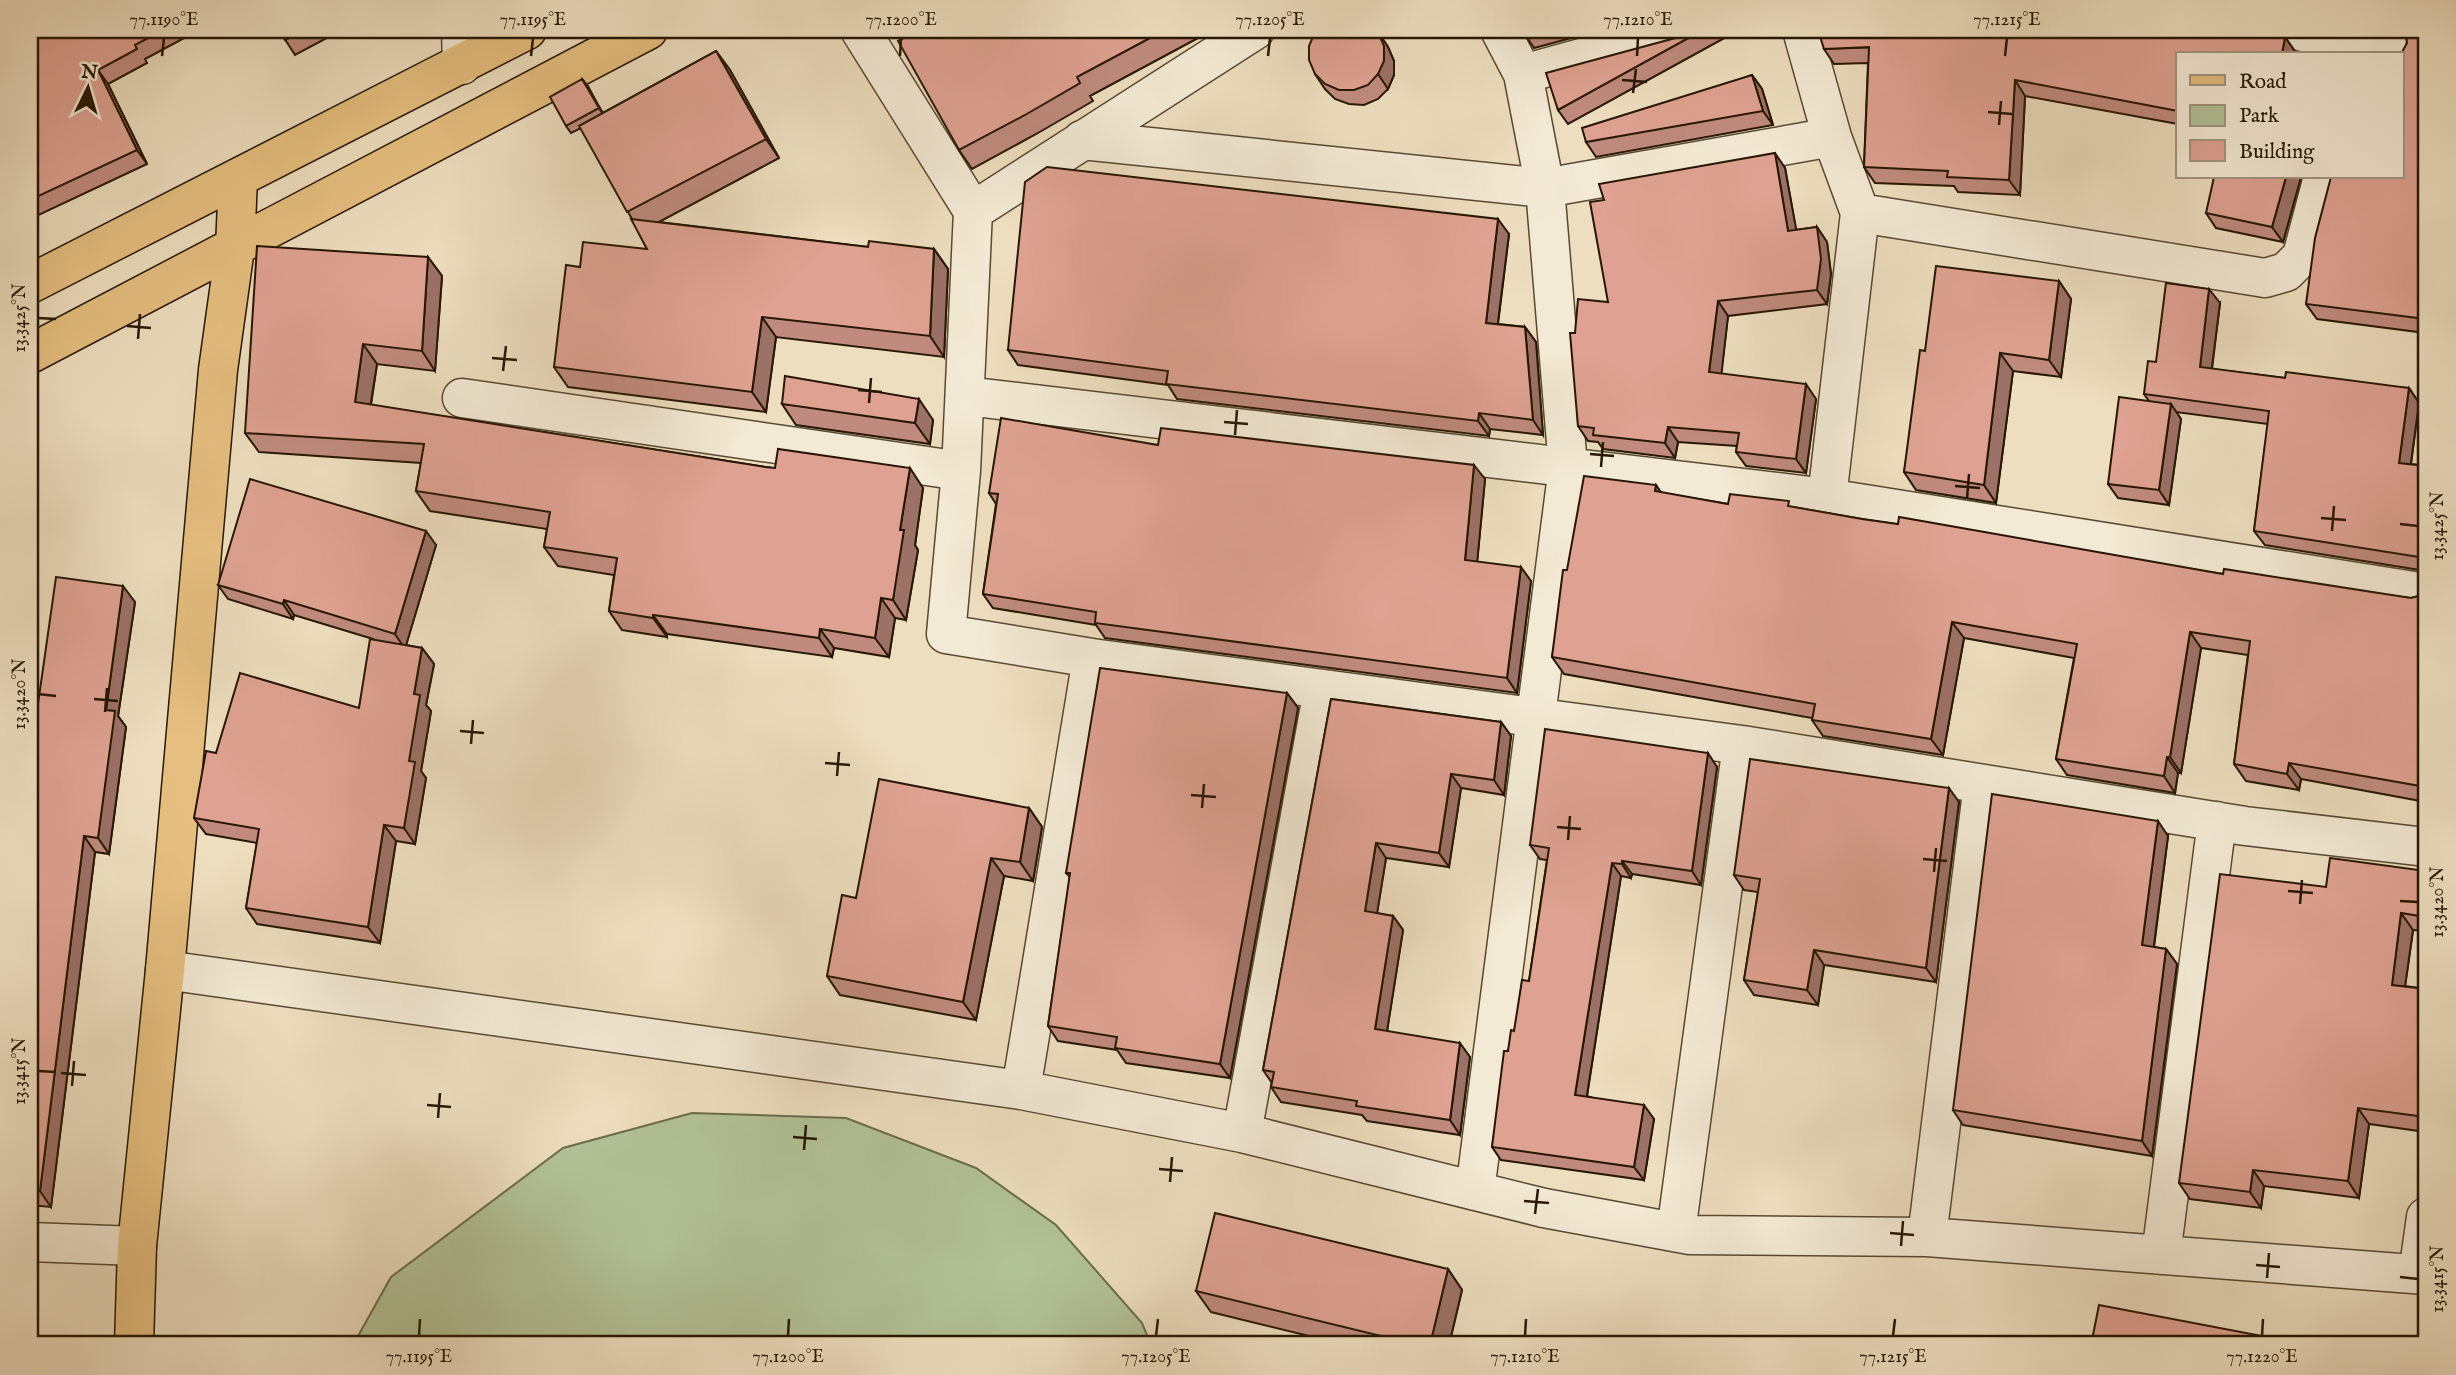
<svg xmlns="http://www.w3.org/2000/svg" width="2456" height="1375" font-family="'IM FELL English',serif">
  <rect width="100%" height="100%" fill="#eddebf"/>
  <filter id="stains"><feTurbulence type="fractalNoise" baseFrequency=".00286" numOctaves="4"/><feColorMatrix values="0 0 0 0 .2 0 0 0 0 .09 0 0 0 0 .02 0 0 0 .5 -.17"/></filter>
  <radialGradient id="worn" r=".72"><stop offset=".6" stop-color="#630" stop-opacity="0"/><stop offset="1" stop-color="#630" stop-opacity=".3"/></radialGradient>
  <path fill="#b2c297" stroke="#6c6c4c" stroke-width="2" d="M692,1113L846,1118L976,1168L1056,1225L1142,1323L1151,1345H353L391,1277L563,1148Z"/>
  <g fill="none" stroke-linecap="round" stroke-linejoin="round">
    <defs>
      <path id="minor" d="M461,30L462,65
        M860,30L973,211
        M1802,30L1832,137L1860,213L1827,498
        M2295,30L2396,54
        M1523,74L1683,30
        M1082,140L1545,188L1832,137
        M1860,213L2265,278L2286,272L2302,256L2323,177
        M966,396L1827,498L2426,593
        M462,398L961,471L973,211L1255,30
        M961,471L946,634L1092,658L1742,745L2245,826L2426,847
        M165,970L1021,1090L1242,1133L1544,1208L1690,1235L1927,1237L2426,1275
        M1021,1090L1092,658
        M1242,1133L1323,690
        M1475,1191L1568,467L1545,188L1523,74L1500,30
        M1676,1232L1742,745
        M1927,1237L1983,784
        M30,1242L137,1246
        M2161,1255L2217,821
        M2418,1274L2426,1217"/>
      <path id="major" d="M30,284L527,30
        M30,354L648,30
        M134,1345L137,1246L165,970L218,370L235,248L238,178"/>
    </defs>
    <use href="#minor" stroke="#584931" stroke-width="41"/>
    <use href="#major" stroke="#271702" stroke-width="41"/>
    <use href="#minor" stroke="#f3ead5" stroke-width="38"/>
    <use href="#major" stroke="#e6bf80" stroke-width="38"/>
  </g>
  <path fill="#c08b7e" stroke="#271702" stroke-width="2" d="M30,30H199L145,59L147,63L108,84L147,164L30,219Z
    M212,30H222L215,34Z
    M279,30H337L338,32L295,55Z
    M918,30H1213L1090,96L1093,101L1038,133L972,169L959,150Z
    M1522,30H1601L1534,48Z
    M1689,30H1739L1568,124L1558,110Z
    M2385,30H2426V333L2317,319L2306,304L2407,43L2406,36Z
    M1378,32L1388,47L1394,61V75L1388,89L1378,99L1364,105L1349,104L1335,99L1325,89L1315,74Z
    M2275,33L2285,37L2296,53L2295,54H2178V124L2025,96L2020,195L1958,192L1954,186L1875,183L1864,167L1868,63L1834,64L1824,49Z
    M716,51L730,70L779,158L659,222L868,247L934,249L948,269L944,357L776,337L766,412L568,387L554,367L580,267L647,249L632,219L581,128L571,133L566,126L582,79L603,113Z
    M1752,75L1762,89L1773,125L1596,157L1586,142Z
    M1785,168L1796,230L1817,227L1827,242L1831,274L1827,304L1728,316L1721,374L1816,399L1806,473L1746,466L1736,452L1737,446L1678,442L1675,458L1603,449L1598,442L1588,441L1578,426L1575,333Z
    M2301,177L2283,242L2216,228L2206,213Z
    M1509,234L1498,324L1525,327L1536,342L1543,435L1490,429L1489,436L1177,399L1168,385L1018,365L1008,350Z
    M428,257L442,276L435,371L377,364L371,405L765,467L923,488L915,545L918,550L906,620L895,618L889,657L834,648L832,657L667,634V637L622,630L609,611L614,575L558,566L544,547L547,529L430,511L416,491L421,463L259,452L245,433Z
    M2059,281L2071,299L2061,377L2013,371L1996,503L1916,490L1904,472L1925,351Z
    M2220,303L2212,369L2285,378L2409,388L2419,403L2411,464L2426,466V571L2265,545L2254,531L2268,424L2176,412L2181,419L2169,505L2118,498L2108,484L2149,401L2144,394L2156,362Z
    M782,404L933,420L930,444L796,425Z
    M1158,445L1485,479L1477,562L1531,581L1517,693L1105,638L1096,625L993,608L983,594L996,504L989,493Z
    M1656,485L1661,493L1728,504L1793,507L1862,519L2223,574L2411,598L2426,594V802L2301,779L2299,790L2246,781L2234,764L2248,655L2201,648L2181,773H2178L2175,793L2067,775L2056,759L2074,658L1964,638L1943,755L1823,736L1812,720V718L1564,674L1552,657L1567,570Z
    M436,545L406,645L422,648L434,664L426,705L431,711L421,771L426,778L415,844L396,841L380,943L257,924L246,908L257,843L206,834L194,818L216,753L359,708L373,639L294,615L293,619L228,599L218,585Z
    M135,602L118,716L126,727L109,854L95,852L51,1207L30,1205V760Z
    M1287,693L1298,708L1230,1078L1126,1063L1117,1050L1058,1041L1048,1026L1070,877L1066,873Z
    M1331,699L1501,722L1511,736L1504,795L1461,788L1449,867L1386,858L1377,913L1393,916L1403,930L1387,1031L1470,1057L1460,1135L1367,1121L1362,1115L1281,1102L1271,1087L1272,1083L1263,1070Z
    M1717,767L1701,885L1632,874L1631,878L1621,876L1587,1096L1654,1119L1644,1180L1501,1160L1492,1147L1508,1051L1529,981L1547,860L1540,859L1530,845Z
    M1959,802L1936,982L1824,965L1818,1005L1754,995L1744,980L1758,892L1744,890L1734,875Z
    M1029,808L1042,827L1033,881L1004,876L976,1020L840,995L827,976L856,898Z
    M2168,836L2154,947L2166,949L2177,964L2152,1156L1963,1125L1953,1110Z
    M2426,871V931L2413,930L2405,986L2426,989V1132L2369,1124L2359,1198L2264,1186L2261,1208L2190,1199L2179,1183L2326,887Z
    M1448,1269L1462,1290L1449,1345H1346L1211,1312L1196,1291Z"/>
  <path fill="#9c7166" stroke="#271702" stroke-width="2" d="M1378,32L1388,47L1394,61V75L1388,89L1378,74Z
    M2285,37L2296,53L2295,54H2282Z
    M716,51L730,70L779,158L766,139Z
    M98,70L108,84L147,164L137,150Z
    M1752,75L1762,89L1773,125L1763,111Z
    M582,79L588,86L604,116L599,108Z
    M2015,80L2025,96L2020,195L2009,180Z
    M1775,153L1785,168L1799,245L1788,231Z
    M2286,177H2301L2283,242L2272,227Z
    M1498,219L1509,234L1496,338L1486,323Z
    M1817,227L1827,242L1831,274L1827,304L1817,290Z
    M934,249L948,269L944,357L930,336Z
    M428,257L442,276L435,371L422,351Z
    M2059,281L2071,299L2061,377L2049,360Z
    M2209,289L2220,303L2210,382L2200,367Z
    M1718,301L1728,316L1720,387L1709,372Z
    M762,317L776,337L766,412L752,392Z
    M1525,327L1536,342L1543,435L1533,420Z
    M363,344L377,364L368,421L355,402Z
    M2000,353L2013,371L1996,503L1984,485Z
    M1806,384L1816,399L1806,473L1796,459Z
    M2409,388L2419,403L2409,477L2399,463Z
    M919,399L933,420L930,444L915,423Z
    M2171,404L2181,419L2169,505L2159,490Z
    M1479,413L1490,429L1489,436L1478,421Z
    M1668,427L1678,442L1675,458L1665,443Z
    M1474,465L1485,479L1476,575L1465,560Z
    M910,468L923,488L915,545L918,550L906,620L893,600L900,530Z
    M1656,485L1667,501L1655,491Z
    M426,531L436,545L405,649L395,634Z
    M1521,567L1531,581L1517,693L1507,678Z
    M123,586L135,602L118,716L126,727L109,854L98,838L106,710Z
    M881,598L895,618L889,657L875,638Z
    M284,600L294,615L293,619L283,604Z
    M653,615L667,634V637L653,618Z
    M1952,622L1964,638L1943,755L1931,739Z
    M820,629L834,648L832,657L819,638Z
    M2190,632L2201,648L2181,773L2170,757Z
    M422,648L434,664L426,705L431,711L421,771L426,778L415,844L404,828L414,694Z
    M1287,693L1298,708L1230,1078L1220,1064Z
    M1501,722L1511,736L1504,795L1494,780Z
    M1708,753L1717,767L1701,885L1692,871Z
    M2167,757L2178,773L2175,793L2164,776Z
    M2289,763L2301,779L2299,790L2287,774Z
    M1451,774L1461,788L1449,867L1439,853Z
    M1949,788L1959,802L1936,982L1926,968Z
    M1029,808L1042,827L1033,881L1020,862Z
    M2158,821L2168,836L2152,960L2142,945Z
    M384,825L396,841L380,943L368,927Z
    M84,836L95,852L51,1207L40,1191Z
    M1376,843L1386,858L1375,926L1365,911Z
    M991,858L1004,876L976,1020L963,1002Z
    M1622,861L1632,874L1631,878L1622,864Z
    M1612,863L1621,876L1585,1108L1575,1095Z
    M2401,913L2413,930L2403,1001L2392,985Z
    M1393,916L1403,930L1385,1044L1375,1029Z
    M2166,949L2177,964L2152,1156L2142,1141Z
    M1814,950L1824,965L1818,1005L1807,990Z
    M1460,1043L1470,1057L1460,1135L1450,1120Z
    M1644,1105L1654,1119L1644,1180L1634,1167Z
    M2358,1108L2369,1124L2359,1198L2348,1181Z
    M2253,1170L2264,1186L2261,1208L2250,1192Z
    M1448,1269L1462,1290L1449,1345H1430Z"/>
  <path fill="#dfa292" stroke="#271702" stroke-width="2" d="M30,30H163L135,45L137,49L98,70L137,150L30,200Z
    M279,30H306L285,40Z
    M918,30H1165L1077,77L1080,83L1025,115L959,150L898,41Z
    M1317,30H1376L1378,32L1384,46V61L1378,74L1368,85L1354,90H1339L1325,84L1315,74L1309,60V46L1315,32Z
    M1522,30H1538L1524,34Z
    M1689,30H1703L1558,110L1546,73L1679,37Z
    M1818,30H2269L2285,37L2282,54H2178V111L2015,80L2009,180L1947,177L1948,171L1864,167L1869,47L1824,49Z
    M2405,30H2426V319L2306,304L2315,238L2331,177H2402V54H2401L2407,43L2406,32Z
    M716,51L766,139L627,212L579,126Z
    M1752,75L1763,111L1586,142L1582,128Z
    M582,79L599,108L566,126L550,97Z
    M1775,153L1788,231L1817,227L1821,259L1817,290L1718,301L1709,372L1806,384L1796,459L1736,452L1739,433L1668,427L1665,443L1593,435L1594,428L1578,426L1570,333H1575L1578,299L1608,302L1590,202L1604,200L1599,184Z
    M1047,167L1498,219L1486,323L1525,327L1533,420L1479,413L1478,421L1166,384L1168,371L1008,350L1025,182Z
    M2214,177H2286L2272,227L2206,213Z
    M631,219L868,247L869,241L934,249L930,336L762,317L752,392L554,367L566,265L580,267L583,242L647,249Z
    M257,246L428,257L422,351L363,344L355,402L765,467L775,468L778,449L910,468L900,530H904L893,600L881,598L875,638L820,629L819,638L653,615V618L609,611L617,558L544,547L550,512L416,491L424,444L245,433Z
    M1936,266L2059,281L2049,360L2000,353L1984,485L1904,472L1920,350L1925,351Z
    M2166,283L2209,289L2200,367L2285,378L2286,372L2409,388L2399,463L2426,466V561L2419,557L2254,531L2269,411L2144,394L2148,361L2156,362Z
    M785,376L919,399L915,423L782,404Z
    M2119,397L2171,404L2159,490L2108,484Z
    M1001,418L1158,445L1161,428L1474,465L1465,560L1521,567L1507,678L1095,623L1096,612L983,594L998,494L989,493Z
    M1584,476L1656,485L1655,491L1728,504L1730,494L1789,501L1788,506L1862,519L1898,524L1899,517L2223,574L2224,569L2411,598L2426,594V787L2289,763L2287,774L2234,764L2250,641L2190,632L2170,757H2167L2164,776L2056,759L2077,644L1952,622L1931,739L1812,720L1815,704L1552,657L1563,570H1567Z
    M250,479L426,531L395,634L284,600L283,604L218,585Z
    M56,577L123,586L106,710L115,711L98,838L84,836L40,1191L30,1190V760Z
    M370,639L422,648L414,694L420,695L409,761L415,762L404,828L384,825L368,927L246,908L259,829L194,818L206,751L216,753L240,673L359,708Z
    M1100,668L1287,693L1220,1064L1115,1048L1117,1037L1048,1026L1070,873H1066Z
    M1331,699L1501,722L1494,780L1451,774L1439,853L1376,843L1365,911L1393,916L1375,1029L1460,1043L1450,1120L1356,1106L1357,1101L1271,1087L1274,1072L1263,1070Z
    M1545,729L1708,753L1692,871L1622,861V864L1612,863L1575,1095L1644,1105L1634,1167L1492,1147L1504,1051H1508L1511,1030L1514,1031L1522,980L1529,981L1549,848L1530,845Z
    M1750,759L1949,788L1926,968L1814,950L1807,990L1744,980L1760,879L1734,875Z
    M879,779L1029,808L1020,862L991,858L963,1002L827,976L842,895L856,898Z
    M1992,794L2158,821L2142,945L2166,949L2142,1141L1953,1110Z
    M2330,858L2426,871V917L2401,913L2392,985L2426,989V1117L2358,1108L2348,1181L2253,1170L2250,1192L2179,1183L2220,874L2326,887Z
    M1215,1213L1448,1269L1430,1345H1418L1196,1291Z
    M2099,1305L2309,1345H2091Z"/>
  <path fill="none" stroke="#271702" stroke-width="2.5" d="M162,56L164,38M531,56L533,38M900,56L901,38M1268,56L1270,38M1637,56L1638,38M2005,56L2007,38M1622,80L1647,82M1633,93L1636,69M1988,112L2012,114M1999,125L2001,101M38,318L56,319M127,326L151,328M138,339L140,314M492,358L517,360M503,371L506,346M858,390L882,392M869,403L871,378M1224,422L1248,424M1235,435L1237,410M1590,454L1614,456M1601,467L1603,442M1955,486L1980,488M1967,499L1969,474M2321,518L2346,520M2400,524L2418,526M2332,531L2334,506M38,694L56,696M94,699L118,701M105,712L107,688M460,731L484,733M471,744L473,720M825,763L850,765M837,776L839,752M1191,795L1216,797M1202,808L1204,784M1557,827L1581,829M1568,840L1570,816M1923,859L1947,861M1934,872L1936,848M2288,891L2313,893M2400,901L2418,902M2300,904L2302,880M38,1071L56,1072M61,1073L86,1075M72,1086L74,1061M427,1105L451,1107M438,1118L440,1093M793,1137L817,1139M804,1150L806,1125M1159,1169L1183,1171M1170,1182L1172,1157M1524,1201L1549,1203M1535,1214L1538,1189M1890,1233L1914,1235M1901,1246L1903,1221M2256,1265L2280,1267M2400,1277L2418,1279M2267,1278L2269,1253M419,1336L420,1319M788,1336L789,1319M1156,1336L1158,1319M1525,1336L1526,1319M1893,1336L1895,1319M2262,1336L2263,1319"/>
  <rect width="2456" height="1375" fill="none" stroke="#eddebf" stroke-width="77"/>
  <rect x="2176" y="52" width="228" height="126" fill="#f3ead5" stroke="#a19681" stroke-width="2"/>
  <rect x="2190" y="75" width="35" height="10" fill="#e6bf80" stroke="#a19681" stroke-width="2"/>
  <text x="2239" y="88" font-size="21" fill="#271702">Road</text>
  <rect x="2190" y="105" width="35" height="21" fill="#b2c297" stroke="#a19681" stroke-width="2"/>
  <text x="2239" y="122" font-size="21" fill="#271702">Park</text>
  <rect x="2190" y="140" width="35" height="21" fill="#dfa292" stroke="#a19681" stroke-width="2"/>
  <text x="2239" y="158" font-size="21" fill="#271702">Building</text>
  <g transform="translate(88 88) rotate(5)" stroke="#f3ead5" stroke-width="5" paint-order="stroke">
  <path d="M0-5L12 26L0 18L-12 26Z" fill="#271702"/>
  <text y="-10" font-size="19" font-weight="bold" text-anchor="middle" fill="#271702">N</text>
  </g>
  <rect x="38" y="38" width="2380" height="1298" fill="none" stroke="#271702" stroke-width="2.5"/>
  <g font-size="18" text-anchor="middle" fill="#271702">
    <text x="164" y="25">77.1190°E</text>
    <text x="533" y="25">77.1195°E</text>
    <text x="901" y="25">77.1200°E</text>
    <text x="1270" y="25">77.1205°E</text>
    <text x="1638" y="25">77.1210°E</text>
    <text x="2007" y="25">77.1215°E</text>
    <text transform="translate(19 318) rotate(-90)" y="6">13.3425°N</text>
    <text transform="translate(2437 526) rotate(-90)" y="6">13.3425°N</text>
    <text transform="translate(19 694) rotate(-90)" y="6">13.3420°N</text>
    <text transform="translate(2437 902) rotate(-90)" y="6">13.3420°N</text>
    <text transform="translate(19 1071) rotate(-90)" y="6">13.3415°N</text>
    <text transform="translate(2437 1279) rotate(-90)" y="6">13.3415°N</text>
    <text x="419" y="1362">77.1195°E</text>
    <text x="788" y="1362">77.1200°E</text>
    <text x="1156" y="1362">77.1205°E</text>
    <text x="1525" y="1362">77.1210°E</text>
    <text x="1893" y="1362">77.1215°E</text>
    <text x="2262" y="1362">77.1220°E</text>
  </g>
  <rect width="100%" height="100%" filter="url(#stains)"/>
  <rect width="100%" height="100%" fill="url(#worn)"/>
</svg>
